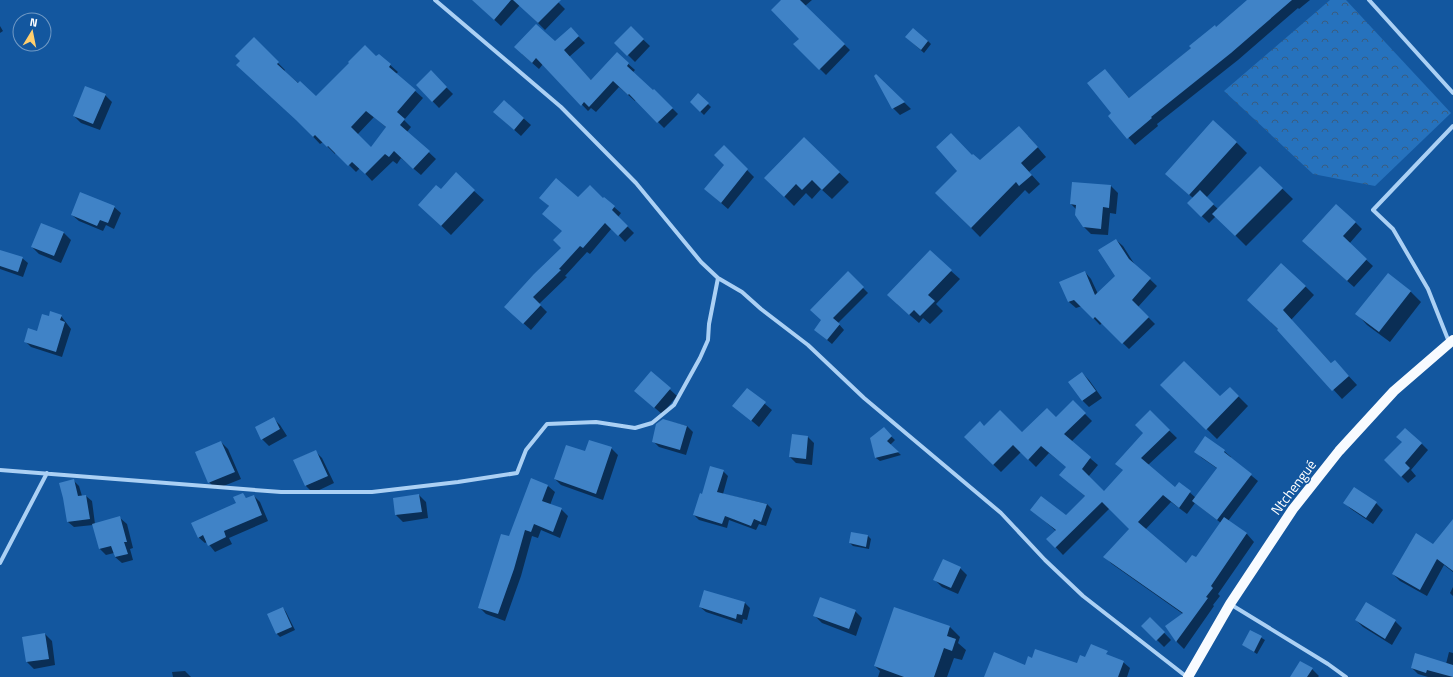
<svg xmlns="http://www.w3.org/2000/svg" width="1453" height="677" font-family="'Titillium Web',sans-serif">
  <defs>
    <pattern id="forest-crowns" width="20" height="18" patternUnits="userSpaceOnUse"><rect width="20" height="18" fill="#2672bd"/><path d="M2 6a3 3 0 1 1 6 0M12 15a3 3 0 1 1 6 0" fill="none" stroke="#3b5d7f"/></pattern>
  </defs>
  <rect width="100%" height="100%" fill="#13579f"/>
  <path fill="url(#forest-crowns)" d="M1330,0H1346L1451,113L1375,186L1313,174L1224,91Z"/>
  <path fill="#0007" fill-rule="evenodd" d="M473,0H556L565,9L545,30L520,5L501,26Z
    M782,0H812L805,6L850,50L826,75L795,44L800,39Z
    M1249,0H1310L1299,9L1298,8L1238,60L1157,124L1158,126L1135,145L1109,116L1113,113L1105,70L1130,99Z
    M0,26L3,31L0,33Z
    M631,28L650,46L635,62L616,43Z
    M577,35L585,43L569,57L592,81L617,54L635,70L632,73L653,91L654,90L678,114L664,128L636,100L635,101L619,87L596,112L591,108L588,111L543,64L539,69L522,54Z
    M906,37L928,41L931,44L924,53Z
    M254,39L285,70L284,71L316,98L379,55L398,72L396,74L423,98L404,120L411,127L407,132L436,159L421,175L401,158L397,164L393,161L372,181L360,168L356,172L336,152L335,154L323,142L320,144L301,124ZM374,117L387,128L371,149L357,135Z
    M431,72L453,94L439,108L417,85Z
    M876,75L911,109L900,115L893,108Z
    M105,95L112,102L100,130L81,123L74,116Z
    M698,95L711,107L704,115L691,102Z
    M504,101L531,125L521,136L502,119Z
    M1028,136L1046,157L1029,172L1040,184L1029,194L1025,190L980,237L937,193L973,156L980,162Z
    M804,139L849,182L832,199L821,189L812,199L806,193L794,206L766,178Z
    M1236,142L1247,153L1206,198L1218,209L1260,167L1293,199L1246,246L1216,216L1209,223L1188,203L1193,198L1177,184Z
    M724,147L754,177L728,209L705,189L725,165Z
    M1111,186L1118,193L1116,214L1110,213L1108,235L1091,234L1084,227L1077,210L1071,204Z
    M441,190L474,191L484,200L451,235L429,214Z
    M541,198L603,200L614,207L621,213L618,217L634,233L625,242L612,228L590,254L587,252L565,276L567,277L539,304L547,312L531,330L512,313L562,248L563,231L550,207Z
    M114,207L121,213L114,229L106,225L103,231L79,221L72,215Z
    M1355,222L1362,229L1349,244L1373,266L1354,287L1310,248Z
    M41,224L64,233L71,240L61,263L39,254L32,247Z
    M1116,240L1123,246L1135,265L1157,286L1138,307L1155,324L1129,349L1102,323L1100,325L1082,306L1076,308L1069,302L1061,282L1085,272L1091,279L1098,294L1116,277Z
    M0,251L22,258L28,263L23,277L0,269Z
    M951,271L960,279L936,304L943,311L930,324L923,318L919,323L897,304Z
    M848,273L868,293L838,323L844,330L832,344L815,330L823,320Z
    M1388,275L1411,292L1421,302L1390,342L1367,325L1357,314Z
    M1305,286L1314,295L1291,320L1332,364L1343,370L1357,385L1342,399L1279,330L1257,309Z
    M61,316L71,329L62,357L31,347L25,341Z
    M651,372L677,396L662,414L642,397Z
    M1082,373L1089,380L1102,398L1089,407L1082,400Z
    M1162,385L1220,398L1230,388L1248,406L1217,439Z
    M747,389L772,410L759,427L734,406Z
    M1073,402L1092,421L1071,442L1098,465L1088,477L1104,493L1124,471L1144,433L1150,412L1177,438L1148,465L1175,489L1179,483L1196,498L1218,469L1202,458L1196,452L1224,451L1231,457L1230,458L1258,481L1228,521L1247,534L1254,542L1218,594L1220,596L1213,605L1214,606L1184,649L1177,642L1166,626L1183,614L1112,564L1105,557L1131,529L1110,508L1063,555L1048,539L1056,531L1032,510L1066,517L1086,497L1061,475L1067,467L1049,453L1036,467L1021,452L1001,472L965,437L984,427L1022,434L1056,418ZM1171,502L1187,514L1195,503L1221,523L1196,559L1186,564L1145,530Z
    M273,418L280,425L287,436L269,446L262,439Z
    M663,420L687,426L693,432L686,455L659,447L653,441Z
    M883,429L895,440L890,445L901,455L880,461L876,458Z
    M793,435L808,437L814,443L812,465L796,463L790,457Z
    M221,442L228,449L241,479L216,489L209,482Z
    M1422,444L1428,450L1411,470L1416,476L1408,483L1385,460Z
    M611,448L618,455L603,500L561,485L555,479L586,453Z
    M315,451L322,458L334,483L313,493L306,486L294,460Z
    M723,471L728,476L723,494L767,504L772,509L766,526L759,524L756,530L729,520L727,528L699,520L694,515L702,495Z
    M73,480L79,486L82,496H86L92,501L95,524L120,518L127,524L133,548L130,549L133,560L122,563L115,557L114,553L106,555L100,549L93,525L74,527L68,522Z
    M548,486L555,492L550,505L561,509L568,516L560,538L541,530L538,538L532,536L521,576L505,621L486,614L479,607L510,537Z
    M242,494L247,499L254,496L260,502L268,521L229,538L232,544L215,552L207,542L205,543L198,537L237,504Z
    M419,495L426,502L428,518L403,522L396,515Z
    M1344,502L1376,503L1383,510L1373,524L1351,509Z
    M1453,520V572L1444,565L1427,596L1400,581L1393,574L1433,546Z
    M868,536L871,539L869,549L853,546L850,543Z
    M960,568L967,575L958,594L942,587L935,580Z
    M1453,587V596L1450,593Z
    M745,603L750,608L747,620L743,619L742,624L706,612L700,607Z
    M283,608L286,612L295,630L280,637L276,633Z
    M855,611L862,618L856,636L822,623L815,616Z
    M1150,618L1171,640L1164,647L1143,626Z
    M1356,620L1395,621L1402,628L1392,645L1363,627Z
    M950,627L960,637L958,643L966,650L962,660L954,658L947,677H878L880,671L875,666Z
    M1250,631L1265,640L1257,654L1243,645Z
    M45,634L52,641L55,665L34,669L27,662Z
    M1449,652L1453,653V677H1428L1418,674L1412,668L1446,664Z
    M1123,662L1130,668L1127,677H1098Z
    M1312,669L1319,676L1318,677H1292Z
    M185,671L191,677H173L172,672Z"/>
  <path fill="#4083c7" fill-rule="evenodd" d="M472,0H511L494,20Z
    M513,0H561L538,23Z
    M781,0H800L845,44L819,70L793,44L799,39L771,10Z
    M1247,0H1292L1231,53L1151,117L1152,118L1127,139L1108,116L1111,113L1087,83L1105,69L1129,98L1191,48L1189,46L1215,25L1216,27Z
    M536,24L555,41L571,27L579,36L564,50L591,80L617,52L629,63L627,66L653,90L654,89L673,108L657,123L629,94L628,95L613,81L589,107L584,102L581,106L536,58L532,63L514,47Z
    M631,26L644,39L627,56L614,43Z
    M913,28L928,41L921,50L905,37Z
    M254,37L279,62L277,64L298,83L300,81L316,96L349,63L348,62L365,45L376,56L379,54L391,64L389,67L416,90L397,112L405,119L400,125L430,151L413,169L394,151L389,157L385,154L365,174L352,162L348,166L328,146L327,147L315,135L313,137L296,120L236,65L240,61L235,56ZM366,111L386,127L371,147L351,127Z
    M431,70L447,87L432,102L416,85Z
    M876,74L905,102L892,109L874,76Z
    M85,86L106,94L93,124L73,116Z
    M698,93L709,103L700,112L690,102Z
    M504,100L524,118L514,130L493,112Z
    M1213,120L1237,142L1189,195L1165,174Z
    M1019,126L1038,147L1021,163L1032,175L1019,186L1016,182L971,228L935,193L957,171L936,147L951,133L972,155L973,154L980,160Z
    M804,137L840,172L822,190L812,180L802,190L796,184L784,197L764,178Z
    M724,145L748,169L721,203L704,189L724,165L714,155Z
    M1260,166L1283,188L1235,236L1212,214Z
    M456,172L475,190L441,226L418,205L436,185L441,189Z
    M556,178L578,197L590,185L603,198L604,197L615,206L612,210L628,226L618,236L605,223L583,248L580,246L559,269L561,270L533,297L541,305L523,324L504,307L534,274L561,248L553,240L562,231L542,214L549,206L539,198Z
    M1072,182L1111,185L1109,208L1103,207L1101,229L1083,227L1075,215L1076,205L1070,204Z
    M1200,190L1214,204L1201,217L1187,203Z
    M80,192L115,206L108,223L100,220L97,226L71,215Z
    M1336,204L1356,222L1343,236L1367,259L1347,281L1302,241Z
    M41,223L64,232L54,256L31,247Z
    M1116,239L1129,259L1151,278L1132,300L1149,317L1122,344L1095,317L1093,319L1074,300L1068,302L1059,282L1085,271L1095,295L1115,276L1098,250Z
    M0,250L23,257L18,272L0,266Z
    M930,250L952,270L928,295L935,301L920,316L914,310L909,315L887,295Z
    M1281,263L1306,286L1283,310L1331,363L1335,360L1349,376L1332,391L1277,330L1278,329L1247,300Z
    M848,271L864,287L833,318L840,324L827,340L814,330L821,320L810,310Z
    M1388,273L1411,291L1379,332L1355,314Z
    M50,311L62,315L60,320L65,322L56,352L24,342L28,328L37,331L42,314L49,316Z
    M1184,361L1220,396L1230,387L1239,396L1206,430L1160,385Z
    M651,371L671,388L654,408L634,391Z
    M1082,372L1096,391L1082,401L1068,382Z
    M747,388L766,402L751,421L732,406Z
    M1073,400L1086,413L1064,434L1091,457L1082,469L1104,491L1123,470L1115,464L1143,433L1135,425L1150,410L1170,430L1141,458L1175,487L1179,482L1191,491L1179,508L1163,495L1138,522L1186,563L1192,555L1196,557L1224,517L1247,533L1211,586L1213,588L1206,597L1208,598L1176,642L1165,626L1183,613L1103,557L1129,529L1102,502L1055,548L1046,539L1056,530L1030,510L1041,496L1066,515L1085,496L1059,475L1066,467L1041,446L1028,460L1013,445L993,465L964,437L980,421L984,426L1000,410L1022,432L1047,408L1056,417Z
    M274,417L280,429L261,440L255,427Z
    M663,419L687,426L680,450L652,442L656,424Z
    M884,427L892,436L887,441L899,452L875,458L870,438Z
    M1405,428L1422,443L1405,463L1410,468L1401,477L1384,460L1402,442L1396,437Z
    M792,434L808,436L806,459L789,457Z
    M1205,436L1225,450L1224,452L1252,474L1217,520L1192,501L1217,468L1194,452Z
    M589,440L612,447L596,494L554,479L566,445L585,451Z
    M221,441L235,472L208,483L195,452Z
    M316,450L328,476L305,486L293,460Z
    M710,466L724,470L717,492L767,504L761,522L754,519L751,526L725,516L722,524L693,515L700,493L702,494Z
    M531,478L548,485L542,501L562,508L553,532L534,524L531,532L525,530L514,569L498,614L478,608L501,534L509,536Z
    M74,479L78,496L86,495L90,519L67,522L63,498L59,483Z
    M1354,487L1377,502L1366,518L1343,503Z
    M243,493L246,498L254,495L262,515L224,531L226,537L208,546L203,535L198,538L191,523L236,503L233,497Z
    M419,494L422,512L395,515L393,498Z
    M120,516L127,542H124L128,554L115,557L111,546L99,549L92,524Z
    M1453,519V571L1437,559L1420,590L1392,574L1416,533L1433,544Z
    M851,532L868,535L866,547L849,543Z
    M943,559L961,567L951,588L933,580Z
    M704,590L745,602L742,615L737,614L736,619L699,607Z
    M820,597L856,610L849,629L813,616Z
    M1366,602L1396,620L1385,639L1355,620Z
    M283,607L292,627L276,634L267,614Z
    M894,607L950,626L947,636L956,639L952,651L944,648L934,677H904L874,666Z
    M1150,617L1165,632L1156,641L1141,626Z
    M1250,630L1262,636L1254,652L1242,645Z
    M45,633L49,659L26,662L22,637Z
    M1091,644L1108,651L1106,654L1124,661L1118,677H984L994,652L1025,665L1028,656L1032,658L1035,649L1077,663L1080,655L1085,657Z
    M1415,653L1453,665V677L1427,670L1426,673L1411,668Z
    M1300,661L1313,668L1307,677H1290Z"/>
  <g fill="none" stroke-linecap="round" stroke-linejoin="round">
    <path stroke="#abd0f4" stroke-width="4" d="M435,0L561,107L636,183L701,262L718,278L742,292L761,309L808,345L864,398L1001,513L1045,560L1083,596L1187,677
      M1369,0L1453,93
      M1449,342L1428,289L1393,229L1373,210L1453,126
      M0,470L281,492H372L458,482L517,473L526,450L547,424L596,422L635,428L652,423L674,405L700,358L708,340L709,324L718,278
      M0,563L47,473
      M1230,604L1328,664L1346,677"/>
    <path stroke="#f8fbff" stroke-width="10" d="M1188,677L1230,604L1293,509L1339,451L1394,391L1453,340"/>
  </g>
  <g text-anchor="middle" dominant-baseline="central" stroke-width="3" stroke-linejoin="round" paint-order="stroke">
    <g font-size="14" fill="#fff" stroke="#13579f">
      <text transform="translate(1293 487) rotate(-53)">Ntchengué</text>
    </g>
  </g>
  <g transform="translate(32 32) rotate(10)"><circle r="19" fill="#13579f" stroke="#719ac5"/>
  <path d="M0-3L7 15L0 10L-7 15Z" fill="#ffcf6e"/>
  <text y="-6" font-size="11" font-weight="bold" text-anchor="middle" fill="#ffffff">N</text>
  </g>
</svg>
